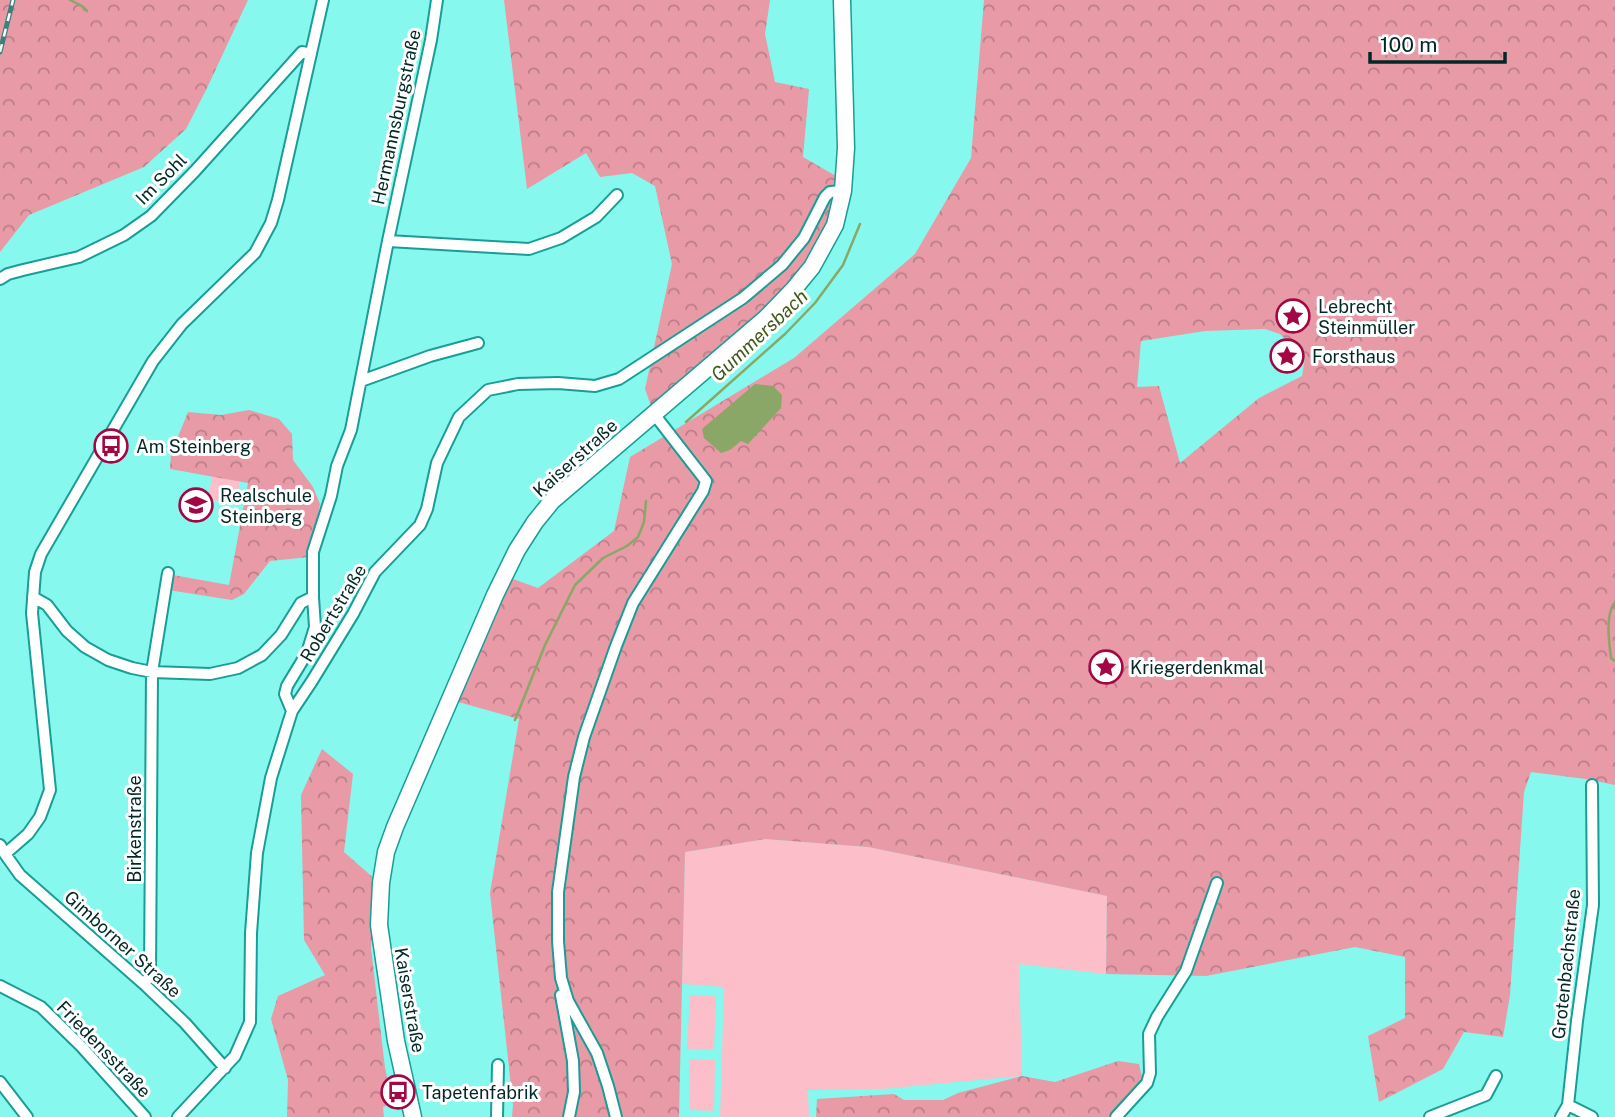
<svg xmlns="http://www.w3.org/2000/svg" width="1615" height="1117" font-family="'Public Sans',sans-serif">
  <defs>
    <pattern id="forest-crowns" width="20" height="18" patternUnits="userSpaceOnUse" patternTransform="scale(1.75)"><rect width="20" height="18" fill="#e89aa7"/><path d="M2 6a3 3 0 1 1 6 0M12 15a3 3 0 1 1 6 0" fill="none" stroke="#ba7e88"/></pattern>
  </defs>
  <rect width="100%" height="100%" fill="#86f8ee"/>
  <path fill="#fcbec8" d="M217,449L244,455L236,504L208,499Z
    M765,839L868,847L1107,896L1106,974L1019,964L1022,1076L883,1089L808,1090L809,1117H720L724,987L682,984L685,852Z
    M690,995L716,996L714,1050L687,1049Z
    M690,1059L715,1060L714,1111L689,1110Z"/>
  <path fill="url(#forest-crowns)" fill-rule="evenodd" d="M0,0H248L207,88L186,129L144,167L29,215L0,252Z
    M504,0H770L765,34L775,82L809,89L803,157L836,176L843,191L812,267L654,414L645,389L672,264L655,186L632,173L600,177L586,153L527,189Z
    M984,0H1615V785L1586,779L1531,772L1524,792L1510,995L1503,1037L1464,1032L1443,1069L1379,1102L1368,1036L1405,1018V957L1355,947L1206,976L1106,974L1107,896L868,847L765,839L685,852L679,1117H512L513,1105L490,893L519,719L444,698L499,574L538,588L614,531L630,457L794,358L915,254L971,158ZM1265,329L1280,334L1305,358L1302,376L1259,398L1180,463L1159,386L1137,387L1141,341L1205,331Z
    M249,410L279,419L292,434L293,460L313,487L320,504L309,557L270,561L244,594L232,600L168,590L173,575L229,585L248,483L170,469L171,454L188,412L221,415Z
    M322,749L353,774L344,852L377,881L371,948L385,1068L388,1081L398,1102L383,1107L384,1117H287L288,1080L271,1019L278,996L325,975L304,940L301,795Z
    M1118,1061L1139,1064L1142,1077L1134,1091L1109,1117H816L817,1099L894,1094L904,1100H943L958,1093L1022,1076L1055,1082Z"/>
  <path fill="#8aa767" d="M755,384L773,386L782,395L781,408L748,444L741,441L730,450L721,453L704,438L702,429Z"/>
  <g fill="none" stroke-linecap="round" stroke-linejoin="round">
    <path stroke="#8aa767" stroke-width="2.5" d="M70,0L82,6L87,11
      M686,422L785,334L815,303L843,265L860,224
      M1615,602C1605,614 1609,643 1611,658L1615,661
      M515,720L545,645L575,585L603,558L627,546L638,537L644,522L646,501"/>
    <defs>
      <path id="street" d="M388,241L529,249L561,238L596,217L617,195
        M0,279L8,274L23,270L79,257L124,235L151,216L195,171L302,52L311,54
        M361,381L430,356L478,343
        M33,597L47,605L67,631L85,647L108,660L132,668L152,672L210,674L238,668L262,655L281,635L301,603L313,597
        M292,711L285,694L287,686L307,653L315,627L313,597V552L331,496L337,466L351,430L388,241L431,40L437,0
        M0,845L5,854L20,875L144,984L185,1023L225,1068
        M5,854L28,834L40,817L50,790L32,613L35,572L41,554L153,361L182,324L255,253L271,223L278,200L323,0
        M144,984L150,976L152,672L168,573
        M0,986L41,1007L81,1046L145,1117
        M561,995L573,1061L574,1092L569,1117
        M0,1082L27,1117
        M1568,1105L1592,1117
        M178,1117L235,1056L250,1022L251,933L257,853L271,778L292,711L312,681L353,614L375,572L420,525L427,509L437,463L459,417L488,390L518,384L558,383L595,386L619,379L743,298L782,265L804,238L825,197L830,192L843,191
        M497,1117L498,1065
        M616,1117L608,1086L597,1053L568,1001L561,978L558,941V892L574,777L584,737L616,646L633,603L703,491L706,481L654,414
        M1116,1117L1147,1083L1150,1073L1149,1034L1157,1017L1186,971L1217,883
        M1430,1117L1486,1095L1496,1076
        M1561,1117L1568,1105L1577,1021L1593,905L1592,785"/>
      <path id="secondary" d="M413,1117L396,1041L379,925L381,883L386,852L395,827L495,595L517,550L535,522L552,501L766,318L794,289L812,267L835,225L843,191L846,148L842,0"/>
    </defs>
    <use href="#street" stroke="#189e96" stroke-width="14"/>
    <use href="#secondary" stroke="#189e96" stroke-width="19"/>
    <use href="#street" stroke="#fff" stroke-width="10"/>
    <use href="#secondary" stroke="#fff" stroke-width="16"/>
    <defs>
      <path id="rail" d="M0,52L13,0"/>
    </defs>
    <use href="#rail" stroke="#3a827c" stroke-width="5"/>
    <use href="#rail" stroke="#fff" stroke-width="2.5" stroke-dasharray="8" stroke-linecap="butt"/>
  </g>
  <defs>
    <symbol id="sight-ring" viewBox="-11 -11 22 22"><circle r="9.5" fill="#fff" stroke="#a20744" stroke-width="1.5"/><path d="M0-6L1.8-2.2L6-1.7L2.9 1.2L3.7 5.4L0 3.3L-3.7 5.4L-2.9 1.2L-6-1.7L-1.8-2.2Z" fill="#a20744"/></symbol>
    <symbol id="bus-ring" viewBox="-11 -11 22 22"><circle r="9.5" fill="#fff" stroke="#a20744" stroke-width="1.5"/><path d="M-5-6H5V4H4V6H2V4H-2V6H-4V4H-5ZM-3.5-4V0h7V-4ZM-3.5 1.2v1.5H-2V1.2ZM2 1.2v1.5H3.5V1.2Z" fill="#a20744"/></symbol>
    <symbol id="school-ring" viewBox="-11 -11 22 22"><circle r="9.5" fill="#fff" stroke="#a20744" stroke-width="1.5"/><path d="M0-5L7-2L0 1L-7-2ZM-4 1L0 2.5L4 1V4Q0 6-4 4Z" fill="#a20744"/></symbol>
  </defs>
  <g fill-rule="evenodd">
    <use href="#sight-ring" x="1274" y="297" width="38" height="38"/>
    <use href="#sight-ring" x="1268" y="337" width="38" height="38"/>
    <use href="#bus-ring" x="92" y="427" width="38" height="38"/>
    <use href="#school-ring" x="177" y="486" width="38" height="38"/>
    <use href="#sight-ring" x="1087" y="648" width="38" height="38"/>
    <use href="#bus-ring" x="379" y="1073" width="38" height="38"/>
  </g>
  <g text-anchor="middle" dominant-baseline="central" stroke-width="6" stroke-linejoin="round" paint-order="stroke">
    <g font-size="18" fill="#012825" stroke="#fff">
      <text transform="translate(396 117) rotate(-78)">Hermannsburgstraße</text>
      <text transform="translate(161 179) rotate(-45)">Im Sohl</text>
      <text transform="translate(575 458) rotate(-42)">Kaiserstraße</text>
      <text transform="translate(333 613) rotate(-59)">Robertstraße</text>
      <text transform="translate(134 829) rotate(-90)">Birkenstraße</text>
      <text transform="translate(123 944) rotate(42)">Gimborner Straße</text>
      <text transform="translate(1566 964) rotate(-84)">Grotenbachstraße</text>
      <text transform="translate(410 1000) rotate(80)">Kaiserstraße</text>
      <text transform="translate(104 1049) rotate(46)">Friedensstraße</text>
    </g>
    <g font-size="18" fill="#012825" stroke="#fff" text-anchor="start">
      <text x="1318" y="306">Lebrecht<tspan x="1318" dy="21">Steinmüller</tspan></text>
      <text x="1312" y="356">Forsthaus</text>
      <text x="136" y="446">Am Steinberg</text>
      <text x="220" y="495">Realschule<tspan x="220" dy="21">Steinberg</tspan></text>
      <text x="1130" y="667">Kriegerdenkmal</text>
      <text x="422" y="1092">Tapetenfabrik</text>
    </g>
    <g font-size="19" font-style="italic" fill="#405a15" stroke="#fff">
      <text transform="translate(759 335) rotate(-43)">Gummersbach</text>
    </g>
  </g>
  <path d="M1370 52v10h135v-10" fill="none" stroke="#012825" stroke-width="3.5"/>
  <text x="1380" y="52" font-size="21" fill="#012825" stroke="#ffffff" stroke-width="5" paint-order="stroke">100 m</text>
</svg>
